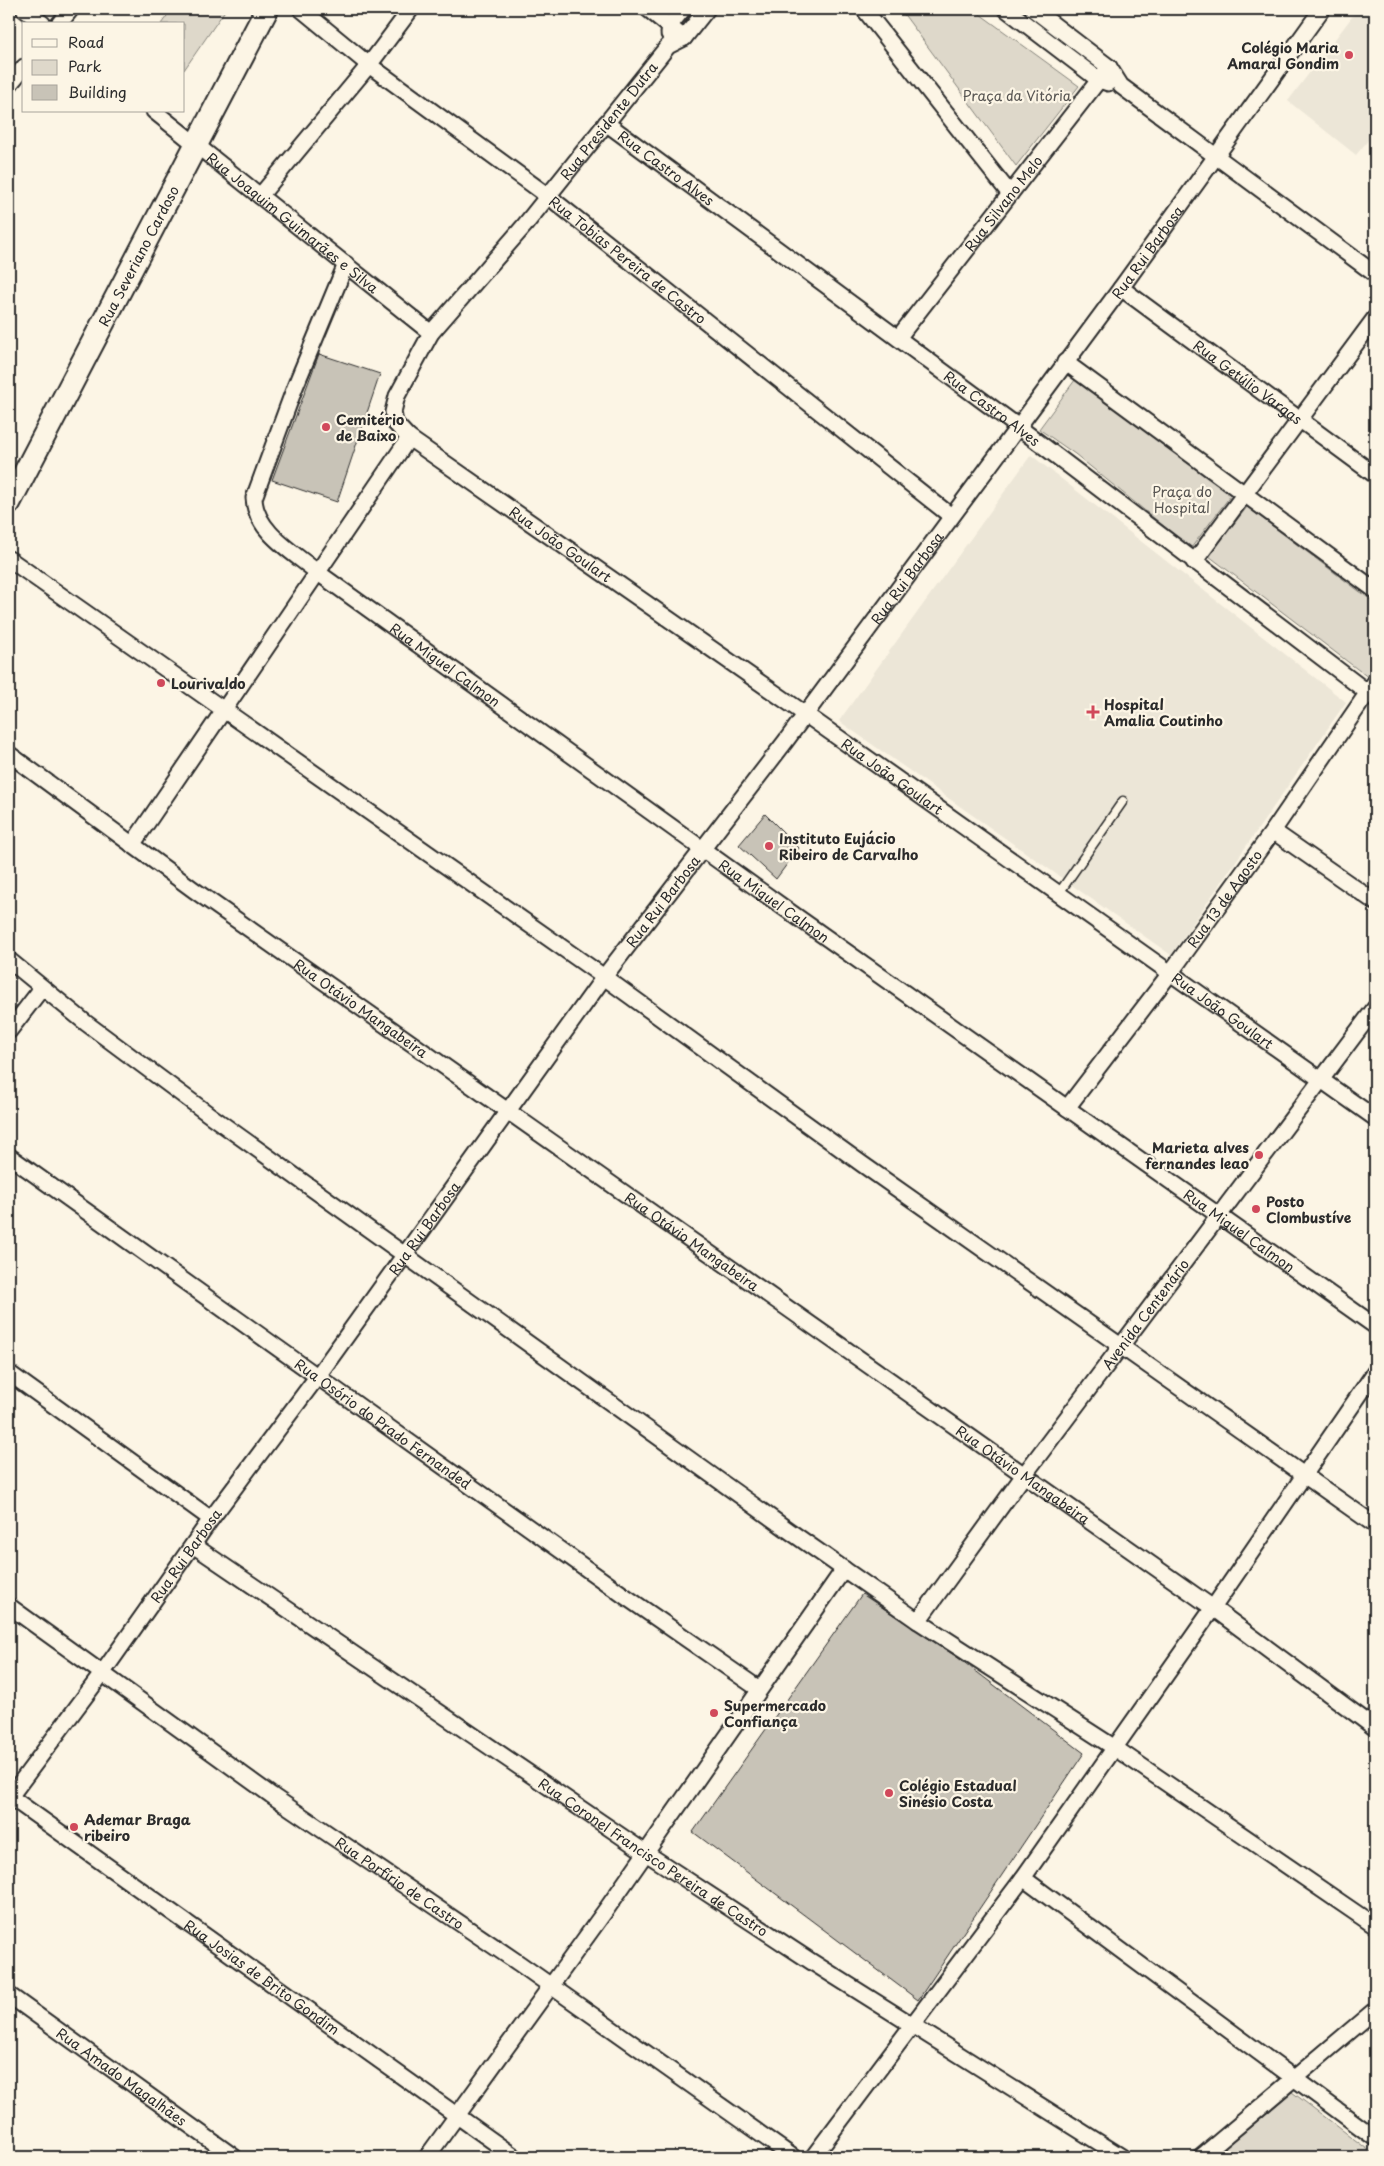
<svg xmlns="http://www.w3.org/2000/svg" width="1384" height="2166" font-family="'Playpen Sans',sans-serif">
  <rect width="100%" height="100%" fill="#fcf5e5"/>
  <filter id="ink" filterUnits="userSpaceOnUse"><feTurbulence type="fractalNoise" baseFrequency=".02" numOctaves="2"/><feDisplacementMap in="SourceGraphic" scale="10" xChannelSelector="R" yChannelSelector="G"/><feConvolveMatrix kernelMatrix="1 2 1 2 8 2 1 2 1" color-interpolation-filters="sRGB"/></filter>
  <g filter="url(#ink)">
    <path fill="#ece6d7" d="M1358,9H1375V132L1356,155L1288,101Z
      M1031,455L1346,702L1171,955L839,721Z"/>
    <path fill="#ded8ca" stroke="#84827a" d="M172,9H226L184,70V24H161Z
      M900,9H973L1079,86L1016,166Z
      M1075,380L1231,495L1191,548L1075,454L1039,429Z
      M1247,507L1375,603V669L1369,678L1209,556Z
      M1292,2092L1375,2155V2157H1215Z"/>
    <path fill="#c8c3b7" stroke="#2b2b2b" d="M319,354L380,374L337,502L272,480Z
      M765,814L799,848L776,879L739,845Z
      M862,1594L957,1657L1084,1753L918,2000L693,1832Z"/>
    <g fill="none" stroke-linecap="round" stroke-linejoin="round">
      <defs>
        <path id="lane" d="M1059,893L1123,801"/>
        <g id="street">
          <path d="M24,9L43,24"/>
          <path id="s1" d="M301,9L369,65L548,196L951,516"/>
          <path d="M648,9L684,38"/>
          <path d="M864,9L1010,194"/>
          <path d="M1006,9L1099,80L1108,83"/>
          <path d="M1033,9L1109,67L1121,86L1375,274"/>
          <path d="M59,24L71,9"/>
          <path d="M669,34L670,25L683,9"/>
          <path d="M9,85L24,67"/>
          <path id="s2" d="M154,111L431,333"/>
          <path id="s3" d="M606,123L1017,426L1375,698"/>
          <path d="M260,196L369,65L411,9"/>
          <path id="s4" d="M346,264L295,387L254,498C255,531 293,552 317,572L783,907L1375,1326"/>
          <path id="s5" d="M1121,288L1375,475"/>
          <path id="s6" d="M898,338L1109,67"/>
          <path d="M1065,362L1375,590"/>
          <path id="s7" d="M409,438L805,714L1375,1118"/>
          <path d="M9,559L604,977L862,1164L1375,1525"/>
          <path d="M1194,562L1375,318"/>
          <path id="s8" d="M9,754L194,890L1213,1608L1375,1728"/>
          <path d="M1273,831L1375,902"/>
          <path id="s9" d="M132,845L409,438L395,423L393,412L397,396L431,333L524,226L668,46L684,38L707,9"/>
          <path d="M9,960L86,1023L211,1116L788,1530L918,1621L1115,1748L1375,1926"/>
          <path d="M9,1031L42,988"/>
          <path id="s10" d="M1067,1108L1171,972L1273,831L1375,682"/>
          <path id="s11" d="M9,1156L626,1597L759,1689"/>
          <path d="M9,1373L211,1519"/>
          <path id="s12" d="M193,1545L646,1853L812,1962L1122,2157"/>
          <path id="s13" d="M9,1606L271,1795L520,1964L793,2157"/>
          <path id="s14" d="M918,1621L1024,1475L1375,1008"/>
          <path id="s15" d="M9,1796L515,2157"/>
          <path id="s16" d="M9,1798L101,1675L211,1519L317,1377L604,977L785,742L1121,288L1322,9"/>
          <path d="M1023,1878L1375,2138"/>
          <path id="s17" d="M9,1995L234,2157"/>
          <path d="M427,2157L608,1907L844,1569"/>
          <path d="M813,2157L1023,1878L1213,1608L1375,1372"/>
          <path d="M1201,2157L1375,2010"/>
        </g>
        <g id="secondary">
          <path id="s18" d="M9,503L267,9"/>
        </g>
      </defs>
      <use href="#lane" stroke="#2b2b2b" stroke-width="11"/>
      <use href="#street" stroke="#2b2b2b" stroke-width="19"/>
      <use href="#secondary" stroke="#2b2b2b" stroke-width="26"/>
      <use href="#lane" stroke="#fcf5e5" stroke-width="8"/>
      <use href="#street" stroke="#fcf5e5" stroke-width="15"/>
      <use href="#secondary" stroke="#fcf5e5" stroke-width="22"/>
    </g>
  </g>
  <g fill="#d1495b" stroke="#fcf5e5" stroke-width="2">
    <circle cx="1349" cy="55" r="5"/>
    <circle cx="326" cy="427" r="5"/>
    <circle cx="161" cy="683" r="5"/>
    <path d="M1090.5 704.5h5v5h5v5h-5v5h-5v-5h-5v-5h5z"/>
    <circle cx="769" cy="846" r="5"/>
    <circle cx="1259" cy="1155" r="5"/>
    <circle cx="1256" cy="1209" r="5"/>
    <circle cx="714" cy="1713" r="5"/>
    <circle cx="889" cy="1793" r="5"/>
    <circle cx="74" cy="1827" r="5"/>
  </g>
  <g text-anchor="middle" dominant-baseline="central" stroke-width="4.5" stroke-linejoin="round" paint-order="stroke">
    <g font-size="14" font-weight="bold" fill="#2b2b2b" stroke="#fcf5e5" text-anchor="start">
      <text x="1339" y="47" text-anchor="end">Colégio Maria<tspan x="1339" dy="16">Amaral Gondim</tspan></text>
      <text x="336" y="419">Cemitério<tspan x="336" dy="16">de Baixo</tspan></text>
      <text x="171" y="683">Lourivaldo</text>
      <text x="1104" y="704">Hospital<tspan x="1104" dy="16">Amalia Coutinho</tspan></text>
      <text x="779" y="838">Instituto Eujácio<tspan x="779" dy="16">Ribeiro de Carvalho</tspan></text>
      <text x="1249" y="1147" text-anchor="end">Marieta alves<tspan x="1249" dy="16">fernandes leao</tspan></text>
      <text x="1266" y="1201">Posto<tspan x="1266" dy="16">Clombustíve</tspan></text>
      <text x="724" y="1705">Supermercado<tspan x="724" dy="16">Confiança</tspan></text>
      <text x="899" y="1785">Colégio Estadual<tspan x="899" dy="16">Sinésio Costa</tspan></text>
      <text x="84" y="1819">Ademar Braga<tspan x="84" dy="16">ribeiro</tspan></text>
    </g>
    <g font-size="14" fill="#585653" stroke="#fcf5e5">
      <text x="1017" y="95">Praça da Vitória</text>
      <text x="1182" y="491">Praça do<tspan x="1182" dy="16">Hospital</tspan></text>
    </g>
    <g font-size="14" fill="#2b2b2b" stroke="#fcf5e5">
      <text stroke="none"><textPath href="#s9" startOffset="889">Rua Presidente Dutra</textPath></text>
      <text stroke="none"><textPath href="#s3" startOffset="75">Rua Castro Alves</textPath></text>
      <text stroke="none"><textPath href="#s6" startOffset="171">Rua Silvano Melo</textPath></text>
      <text stroke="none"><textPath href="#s2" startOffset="178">Rua Joaquim Guimarães e Silva</textPath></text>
      <text stroke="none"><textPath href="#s16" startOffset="1920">Rua Rui Barbosa</textPath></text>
      <text stroke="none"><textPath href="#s18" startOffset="279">Rua Severiano Cardoso</textPath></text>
      <text stroke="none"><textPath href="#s1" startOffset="412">Rua Tobias Pereira de Castro</textPath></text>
      <text stroke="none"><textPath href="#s5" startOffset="158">Rua Getúlio Vargas</textPath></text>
      <text stroke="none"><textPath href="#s3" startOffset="480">Rua Castro Alves</textPath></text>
      <text stroke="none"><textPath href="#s7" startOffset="185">Rua João Goulart</textPath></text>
      <text stroke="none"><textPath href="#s16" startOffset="1515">Rua Rui Barbosa</textPath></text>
      <text stroke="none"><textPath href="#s4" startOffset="510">Rua Miguel Calmon</textPath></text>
      <text stroke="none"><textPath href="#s7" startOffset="590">Rua João Goulart</textPath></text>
      <text stroke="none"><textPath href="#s10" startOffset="262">Rua 13 de Agosto</textPath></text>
      <text stroke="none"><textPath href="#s4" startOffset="915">Rua Miguel Calmon</textPath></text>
      <text stroke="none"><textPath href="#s16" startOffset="1110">Rua Rui Barbosa</textPath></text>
      <text stroke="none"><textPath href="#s8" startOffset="434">Rua Otávio Mangabeira</textPath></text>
      <text stroke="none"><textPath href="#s7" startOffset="995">Rua João Goulart</textPath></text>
      <text stroke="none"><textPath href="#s16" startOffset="705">Rua Rui Barbosa</textPath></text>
      <text stroke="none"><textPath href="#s4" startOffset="1485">Rua Miguel Calmon</textPath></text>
      <text stroke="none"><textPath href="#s8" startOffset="839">Rua Otávio Mangabeira</textPath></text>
      <text stroke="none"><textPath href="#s14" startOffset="382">Avenida Centenário</textPath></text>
      <text stroke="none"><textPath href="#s11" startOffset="460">Rua Osório do Prado Fernanded</textPath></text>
      <text stroke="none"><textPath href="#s8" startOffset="1244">Rua Otávio Mangabeira</textPath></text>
      <text stroke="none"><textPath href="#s16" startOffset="300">Rua Rui Barbosa</textPath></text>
      <text stroke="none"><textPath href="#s12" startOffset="556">Rua Coronel Francisco Pereira de Castro</textPath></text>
      <text stroke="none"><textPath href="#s13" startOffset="479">Rua Porfírio de Castro</textPath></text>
      <text stroke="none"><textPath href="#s15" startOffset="311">Rua Josias de Brito Gondim</textPath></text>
      <text stroke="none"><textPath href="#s17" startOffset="139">Rua Amado Magalhães</textPath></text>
    </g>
  </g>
  <rect width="1384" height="2166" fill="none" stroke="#fcf5e5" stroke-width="30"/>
  <rect x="15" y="15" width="1354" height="2136" fill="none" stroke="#2b2b2b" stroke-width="2" filter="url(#ink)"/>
  <rect x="22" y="22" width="162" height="90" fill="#fcf5e5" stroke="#a8a49b"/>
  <rect x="32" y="39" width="25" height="8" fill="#fcf5e5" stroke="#a8a49b"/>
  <text x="68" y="48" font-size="15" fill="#2b2b2b">Road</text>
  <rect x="32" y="60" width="25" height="15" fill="#ded8ca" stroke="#a8a49b"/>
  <text x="68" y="72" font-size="15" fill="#2b2b2b">Park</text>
  <rect x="32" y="85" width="25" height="15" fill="#c8c3b7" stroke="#a8a49b"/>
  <text x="68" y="98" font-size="15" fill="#2b2b2b">Building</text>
</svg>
